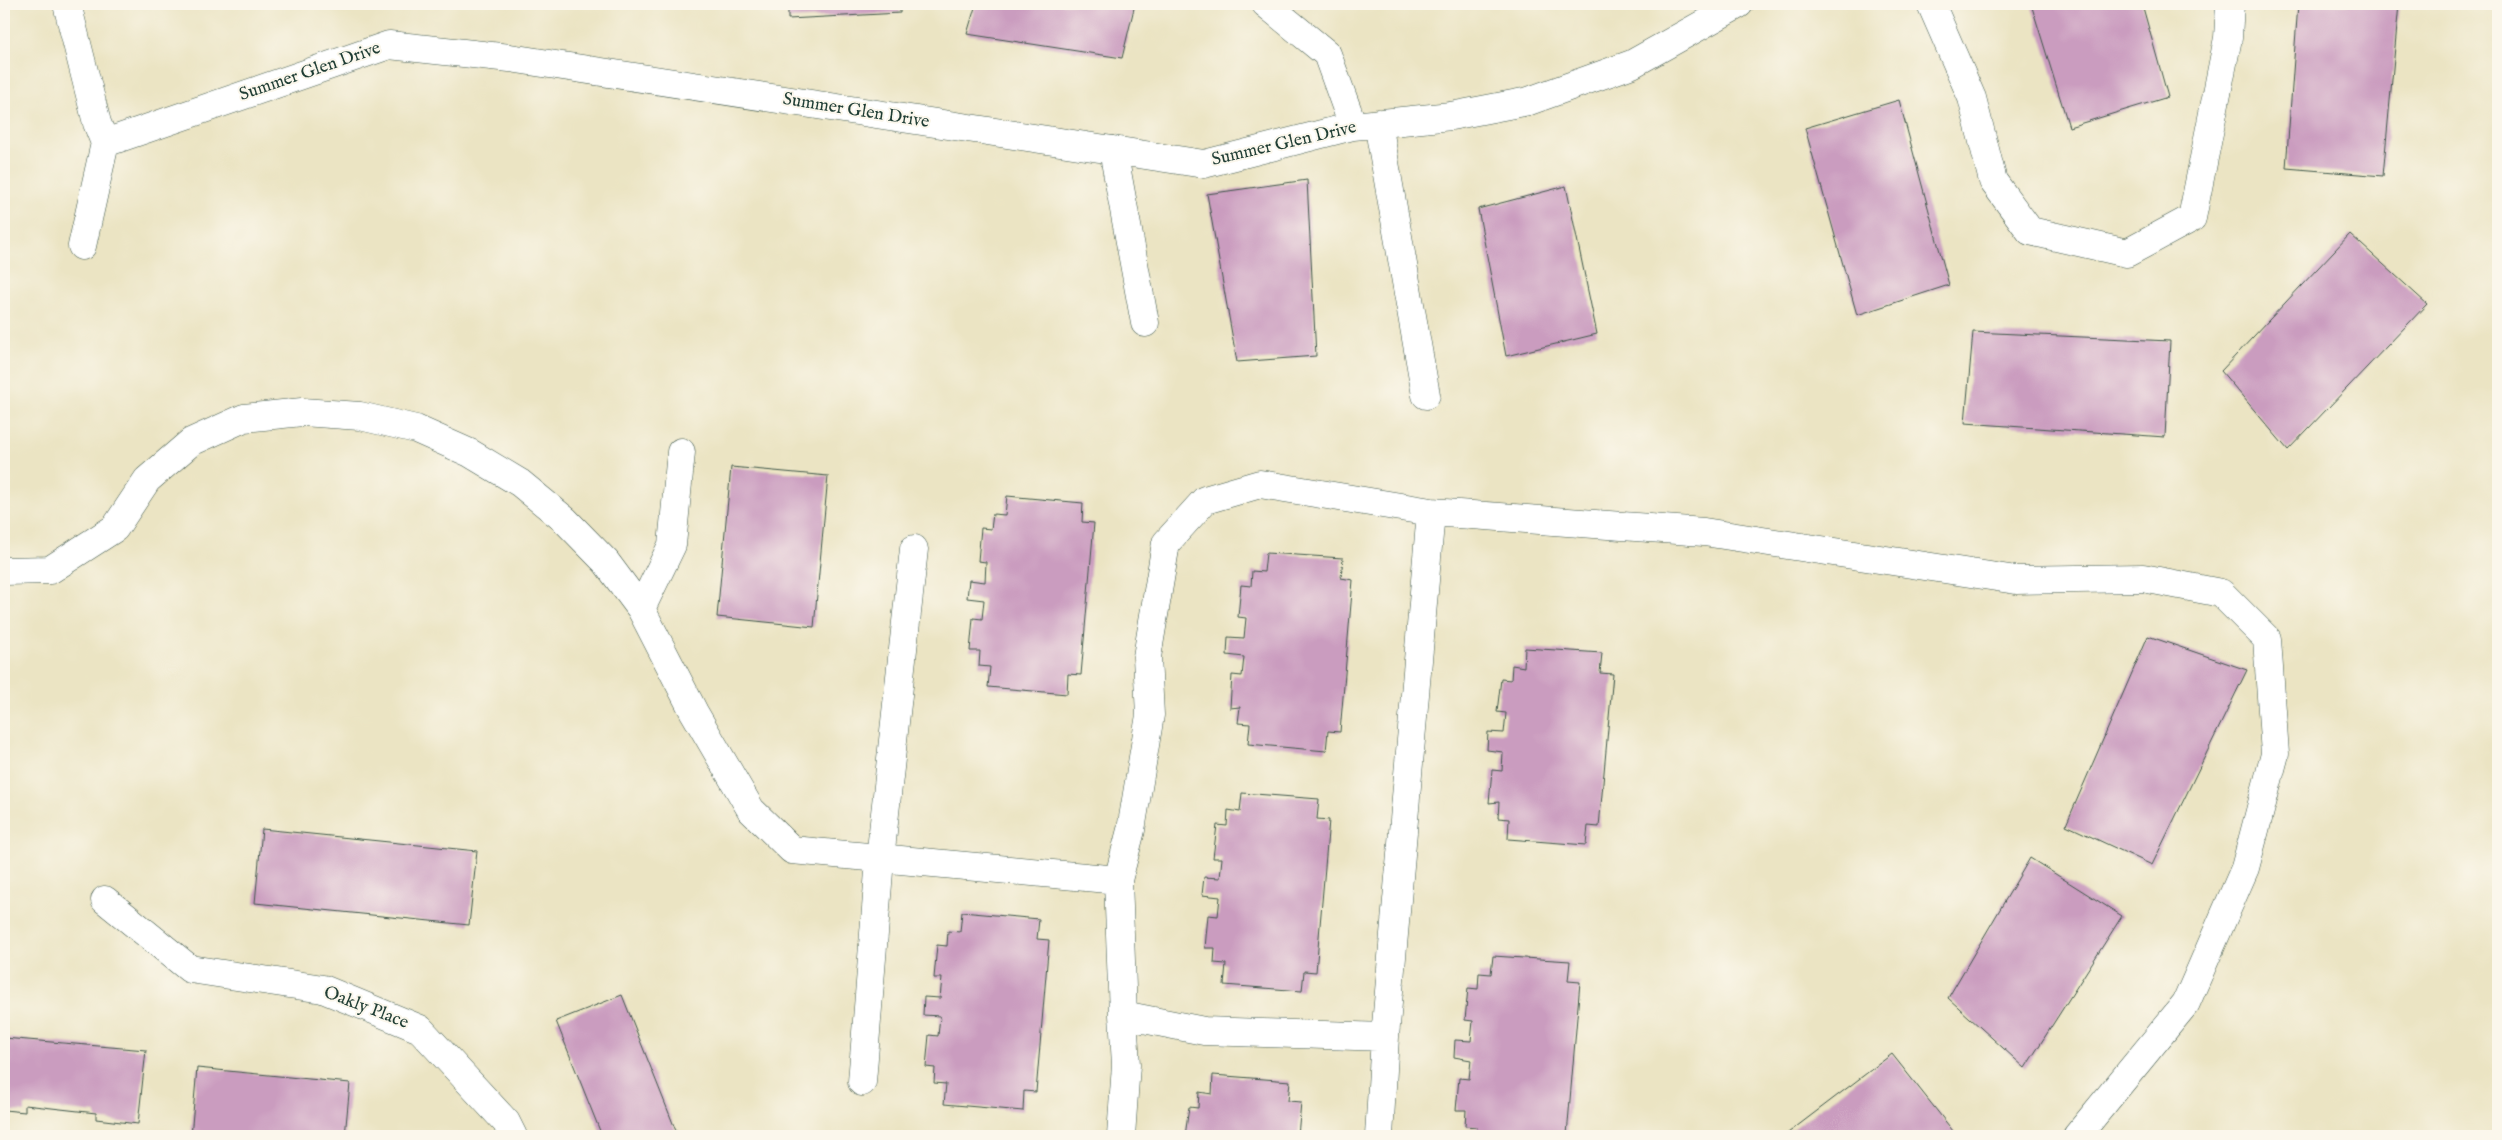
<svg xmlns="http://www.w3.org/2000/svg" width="2502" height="1140" font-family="'IM FELL English',serif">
  <rect width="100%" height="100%" fill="#fbf7ec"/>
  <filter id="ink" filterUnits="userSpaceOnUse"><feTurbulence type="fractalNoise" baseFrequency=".02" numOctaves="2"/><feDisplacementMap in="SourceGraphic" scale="10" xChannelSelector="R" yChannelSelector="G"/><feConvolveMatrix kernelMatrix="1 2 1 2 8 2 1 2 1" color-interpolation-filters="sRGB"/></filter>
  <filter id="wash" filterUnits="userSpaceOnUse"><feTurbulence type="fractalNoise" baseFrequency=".0096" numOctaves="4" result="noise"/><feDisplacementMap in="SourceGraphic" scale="20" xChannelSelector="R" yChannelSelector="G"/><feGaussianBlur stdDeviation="1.12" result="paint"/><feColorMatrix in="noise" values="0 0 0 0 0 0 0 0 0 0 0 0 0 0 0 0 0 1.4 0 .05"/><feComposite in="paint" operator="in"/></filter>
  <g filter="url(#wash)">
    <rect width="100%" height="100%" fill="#ebe4c3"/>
    <g id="blocks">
      <path fill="#ca9cbf" d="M788,4H900V13L788,19Z
        M976,4H1135L1122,58L967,34Z
        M2031,4H2142L2168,97L2069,127Z
        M2298,4H2399L2383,176L2286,168Z
        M1899,100L1949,285L1857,315L1805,128Z
        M1307,180L1316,356L1237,362L1207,194Z
        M1566,186L1597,334L1506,356L1478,209Z
        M2350,234L2427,304L2288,450L2221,371Z
        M1973,332L2170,341L2165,437L1965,423Z
        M731,467L828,476L814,627L717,617Z
        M1007,496L1083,503L1082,522L1094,523L1081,675L1068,674L1067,694L988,687L990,667L979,666L980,651H970L973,618L982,619L984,600L967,598L969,580L985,582L986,562L978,561L981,528L991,529L993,514L1005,515Z
        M1266,553L1343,558L1341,578L1353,580L1340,732L1328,731L1326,751L1248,744L1250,724L1238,723L1240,707L1230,708L1232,675L1242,676L1244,657L1227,655L1228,637L1244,638L1246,618L1238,617L1241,585L1251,586L1252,571L1264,572Z
        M2148,636L2247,670L2152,865L2066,825Z
        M1525,648L1602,653L1600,673L1613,674L1599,827L1588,826L1586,845L1508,839L1509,819L1498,818L1499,802L1489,803L1492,770L1502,771L1503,752L1487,750L1488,732L1504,733L1506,713L1497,712L1501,679L1511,680L1512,665L1524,667Z
        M1242,793L1319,799L1317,819L1329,820L1316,972L1304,971L1302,991L1224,985L1226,964L1214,963L1215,948H1205L1208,915L1218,916L1220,897L1202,895L1204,877L1220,878L1222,858H1213L1217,825L1227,826L1228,810L1240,812Z
        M262,829L477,851L469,925L255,903Z
        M2030,858L2122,916L2025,1068L1948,998Z
        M962,912L1039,919L1037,939L1049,940L1036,1092L1024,1091L1023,1111L944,1104L946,1084L934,1083L935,1068L926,1067L929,1035L938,1036L940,1016L923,1015L924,997L940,998L942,978H934L937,945L947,946L948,931L960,932Z
        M1493,956L1570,961L1568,981L1580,982L1567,1135L1476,1136L1477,1127L1465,1126L1466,1110H1456L1459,1078L1469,1079L1471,1060L1454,1057L1455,1040L1471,1041L1473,1021L1465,1020L1468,988L1478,989L1479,973L1491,974Z
        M622,995L678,1136H602L556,1021Z
        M4,1038L146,1050L138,1124L96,1119V1113L25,1105V1112L4,1110Z
        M1892,1054L1957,1136H1784Z
        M197,1068L350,1083L345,1136H191Z
        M1213,1075L1290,1081L1288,1101L1301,1102L1298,1136H1185L1189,1107L1198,1108L1199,1092L1212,1094Z"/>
    </g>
  </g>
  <g filter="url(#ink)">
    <use href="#blocks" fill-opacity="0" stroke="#3e5649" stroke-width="1"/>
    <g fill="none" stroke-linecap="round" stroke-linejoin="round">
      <defs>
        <path id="minor" d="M67,4L97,123L105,143L389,45L510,58L1204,164L1353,126L1451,116L1529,101L1632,64L1739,4
          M1266,4L1327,54L1353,126
          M1931,4L1972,98L1993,181L2030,231L2127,253L2192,218L2228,38L2230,4
          M1378,123L1426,395
          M1113,150L1145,323
          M82,246L105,143
          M1431,512L1385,1037L1204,1031L1123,1015L1118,880L1131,830L1150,715L1147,657L1166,543L1205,500L1260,484L1431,512L1704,532L2016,580L2143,578L2221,593L2267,639L2275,754L2245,868L2186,1003L2077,1136
          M4,571L50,570L115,528L147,480L191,442L244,418L302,412L360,416L416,429L470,453L520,483L565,520L606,562L641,609L694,712L751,810L792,850L1118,880
          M641,609L672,545L681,452
          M105,900L190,969L323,989L420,1029L506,1122L513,1136
          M862,1082L880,859L914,549
          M1121,1136L1126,1065L1123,1015
          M1379,1136L1385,1037"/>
      </defs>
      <use href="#minor" stroke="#3e5649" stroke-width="29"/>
      <use href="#minor" stroke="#fff" stroke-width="28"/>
    </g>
  </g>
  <g text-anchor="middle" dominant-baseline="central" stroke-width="4" stroke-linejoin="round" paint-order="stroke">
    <g font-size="18" fill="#1f3d34" stroke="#fbf7ec">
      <text transform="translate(310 72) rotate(-19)">Summer Glen Drive</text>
      <text transform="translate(856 111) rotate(9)">Summer Glen Drive</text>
      <text transform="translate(1284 144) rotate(-13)">Summer Glen Drive</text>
      <text transform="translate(366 1008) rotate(21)">Oakly Place</text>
    </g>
  </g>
  <rect width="2502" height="1140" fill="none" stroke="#fbf7ec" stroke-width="20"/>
</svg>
